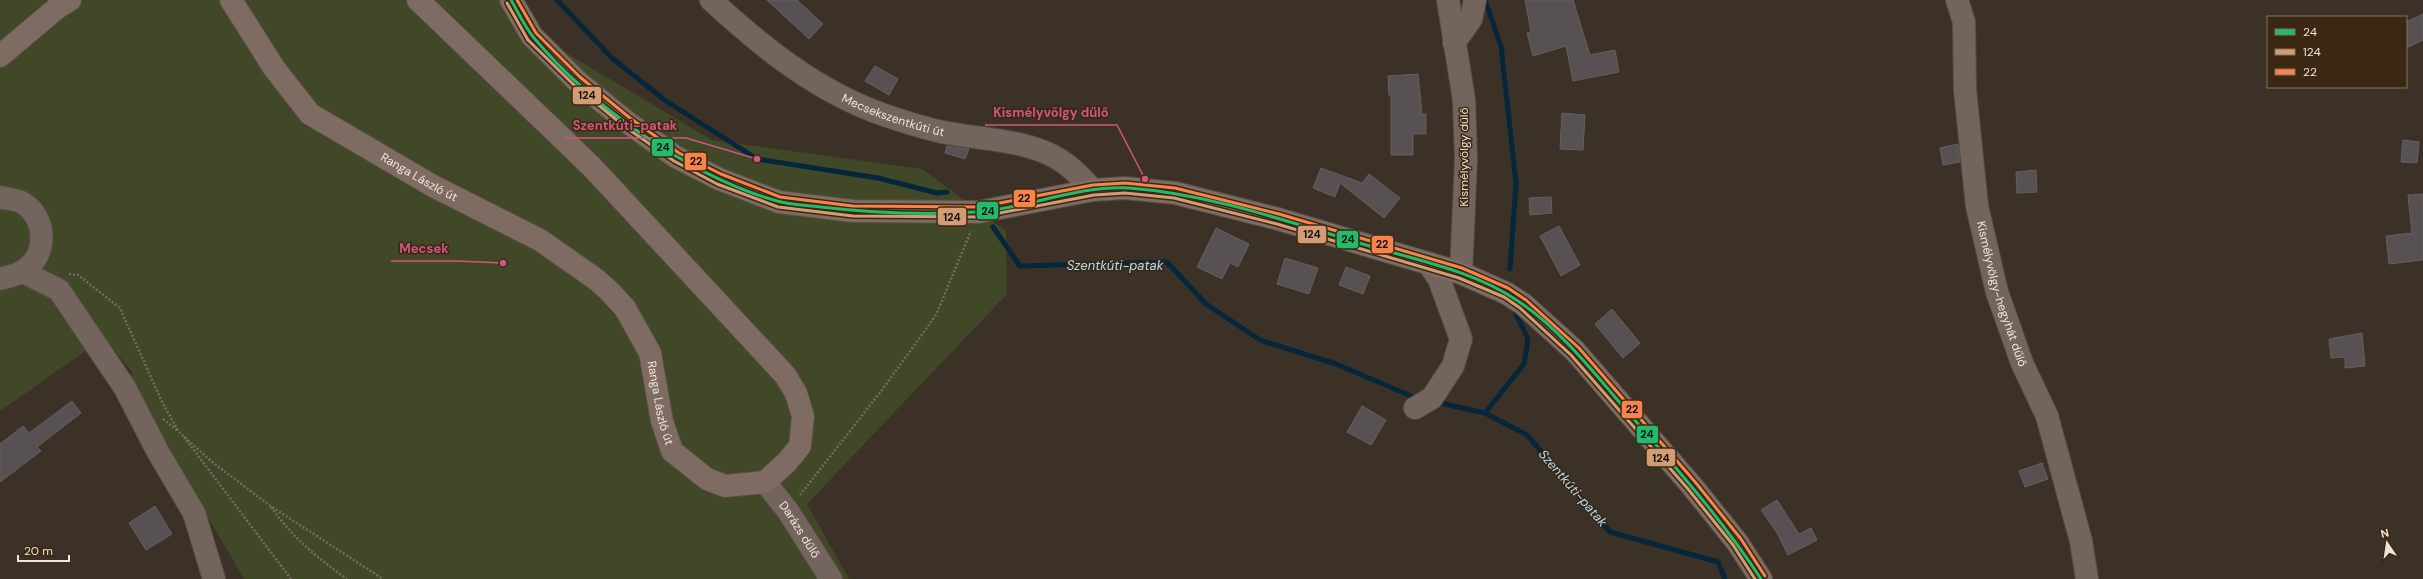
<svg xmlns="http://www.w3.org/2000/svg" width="2423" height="579" font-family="'DM Sans',sans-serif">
  <rect width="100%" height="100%" fill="#3c3126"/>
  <path fill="#414827" d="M0,0H514L516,23L712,140L922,169L1006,231L1007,294L807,504L849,579H244L127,377L133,373L104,338L0,411Z"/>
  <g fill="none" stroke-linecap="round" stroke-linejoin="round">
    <path stroke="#05263b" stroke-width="5" d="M557,0L612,58L666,101L757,159L878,178L937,193L947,192
      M1485,0L1501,46L1516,183L1510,269
      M993,227L1020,266L1167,262L1206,304L1260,340L1336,364L1411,396
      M1440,403L1485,413L1527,435L1610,532L1718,562L1725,579
      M1485,413L1524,364L1528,339L1516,314"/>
  </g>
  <path fill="#585153" stroke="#655f5f" d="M767,0H797L823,24L809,39Z
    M1525,0H1573L1590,55L1615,50L1619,72L1573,81L1566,46L1533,56L1527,33L1531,32Z
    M2423,14V40L2406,48V22Z
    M875,66L898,79L889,95L865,81Z
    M1418,74L1422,114H1426V134H1413V155H1391V95H1389L1388,76Z
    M1562,113L1585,115L1583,150L1560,149Z
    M2403,140L2419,142L2417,163L2401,162Z
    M1958,144L1960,162L1943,165L1940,148Z
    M947,146L969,149L965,159L945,153Z
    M1321,168L1362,183L1369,174L1400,198L1384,218L1340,183L1335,197L1313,188Z
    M2036,170L2037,192L2017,193L2016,172Z
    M2423,194V260L2389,264L2386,236L2412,233L2408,195Z
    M1551,197L1552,213L1530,215L1529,198Z
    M1559,226L1580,265L1561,276L1540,236Z
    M1216,228L1249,244L1238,267L1230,263L1222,279L1197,267Z
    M1285,258L1318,268L1309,294L1277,284Z
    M1346,267L1370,276L1363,294L1339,285Z
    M1612,309L1640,343L1623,358L1595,324Z
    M2362,333L2365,366L2345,368V357L2331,358L2329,339Z
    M72,401L81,413L37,447L41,451L0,482V444L23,426L29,433Z
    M1362,406L1386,420L1371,445L1347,432Z
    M2042,463L2048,479L2025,487L2019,471Z
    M1777,500L1799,534L1811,528L1817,540L1788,555L1777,533L1761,510Z
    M155,506L172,534L146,550L129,523Z"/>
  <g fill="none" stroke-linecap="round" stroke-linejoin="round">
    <defs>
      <g id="minor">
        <path id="s1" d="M711,0C763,48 819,93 887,116C905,122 924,128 942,132C977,139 1016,139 1049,154C1067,162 1080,176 1093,190"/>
        <path d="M1448,0L1464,100L1466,159L1461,273"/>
        <path id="s2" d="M1957,0L1964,22L1965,90L1977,206L1997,292L2022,363L2047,416L2081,541L2087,579"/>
        <path d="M1454,43L1471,19L1475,0"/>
        <path d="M0,197C6,199 15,199 21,202C47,216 49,255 23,271C17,275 7,277 0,279"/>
        <path d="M23,272L59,290L125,388L158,452L194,513L214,579"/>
        <path d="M1415,408L1432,398L1453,366L1461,339L1439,279L1428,263"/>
        <path id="s3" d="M765,482L788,511L831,579"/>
      </g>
      <g id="major">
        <path id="s4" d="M231,0L274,68L310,114L433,186L540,240L597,280L609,291L625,308L650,353L662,421L672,451L707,479L725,486L765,482L787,462L800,446L803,416L796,393L785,375L591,166L418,0"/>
        <path d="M511,0L532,36L577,81L627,122L676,157L719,179L779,202L853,211L979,212L1093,190L1125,188L1175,193L1278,219L1461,273L1506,293L1523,304L1575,351L1692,486L1737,542L1761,579"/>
        <path d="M0,56L57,8L70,0"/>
      </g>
    </defs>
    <use href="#minor" stroke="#574e44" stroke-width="24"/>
    <use href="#major" stroke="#574e44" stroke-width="24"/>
    <path stroke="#766a63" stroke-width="2.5" stroke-dasharray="2 2" stroke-linecap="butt" d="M69,274L78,275L120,308L162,402L179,432L211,461L269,505L383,579
      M163,419L178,431
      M184,437L291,579
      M800,495L882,390L936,315L971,231
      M271,507C293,538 316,557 347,579"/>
    <use href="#minor" stroke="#73645e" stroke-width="22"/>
    <use href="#major" stroke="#7e6c62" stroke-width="22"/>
    <defs>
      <path id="bus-1" d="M511,0C518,12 525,27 534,38C591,106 691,177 777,201C791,205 807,205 821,207C871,213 925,215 976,212C1027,209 1077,185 1129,188C1210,194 1289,222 1366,245C1417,260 1474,271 1518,301C1561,330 1594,373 1627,411C1674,466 1722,519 1761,579"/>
      <path id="bus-2" d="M507,3L528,40L574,85L624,126L674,161L717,184L778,207L853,216L979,217L1094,195L1125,193L1174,198L1277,224L1459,278L1504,297L1520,308L1571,355L1688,489L1733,545L1755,579"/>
      <path id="bus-3" d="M517,0L536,33L580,77L630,118L679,153L721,174L780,197L853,206L979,207L1093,185L1125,183L1175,188L1279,214L1462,268L1508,288L1526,300L1579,348L1696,483L1741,539L1765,576"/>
    </defs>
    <use href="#bus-1" stroke="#3b2812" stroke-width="6"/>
    <use href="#bus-2" stroke="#3b2812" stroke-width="6"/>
    <use href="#bus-3" stroke="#3b2812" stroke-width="6"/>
    <use href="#bus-1" stroke="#20bc6c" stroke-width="3"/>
    <use href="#bus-2" stroke="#d39c74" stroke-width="3"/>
    <use href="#bus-3" stroke="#f8844c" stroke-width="3"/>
  </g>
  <g text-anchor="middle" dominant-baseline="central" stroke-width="3" stroke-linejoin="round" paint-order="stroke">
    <g font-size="12" fill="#f1e4d7" stroke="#3b2812">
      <text stroke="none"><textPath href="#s1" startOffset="218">Mecsekszentkúti út</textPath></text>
      <text transform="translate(1464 157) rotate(-90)">Kismélyvölgy dűlő</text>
      <text stroke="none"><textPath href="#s4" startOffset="265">Ranga László út</textPath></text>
      <text stroke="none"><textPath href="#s2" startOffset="299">Kismélyvölgy-hegyhát dűlő</textPath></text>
      <text stroke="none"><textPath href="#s4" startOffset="613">Ranga László út</textPath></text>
      <text stroke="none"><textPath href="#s3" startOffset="59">Darázs dűlő</textPath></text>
    </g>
    <g font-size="13" font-style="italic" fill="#afdbfc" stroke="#3b2812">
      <text x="1115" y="265">Szentkúti-patak</text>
      <text transform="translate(1573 488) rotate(49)">Szentkúti-patak</text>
    </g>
  </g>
  <path fill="none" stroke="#d05580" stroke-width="1.5" d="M1145 179L1117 125H985M757 159L686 138H565M503 263L456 261H391"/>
  <g fill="#d05580" stroke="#3b2812" stroke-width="1.5">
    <circle cx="1145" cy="179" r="4"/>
    <circle cx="757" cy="159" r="4"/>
    <circle cx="503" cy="263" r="4"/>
  </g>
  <g font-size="13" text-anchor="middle" font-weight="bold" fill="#d05580" stroke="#3b2812" stroke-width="3" stroke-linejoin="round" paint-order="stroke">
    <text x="1051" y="117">Kismélyvölgy dűlő</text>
    <text x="625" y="130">Szentkúti-patak</text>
    <text x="424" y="253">Mecsek</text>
  </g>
  <g stroke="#3b2812" stroke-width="1.5">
    <rect x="572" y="86" width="30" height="19" rx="4" fill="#d39c74"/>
    <rect x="651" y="138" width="23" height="19" rx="4" fill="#20bc6c"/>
    <rect x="684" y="152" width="23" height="19" rx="4" fill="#f8844c"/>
    <rect x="1013" y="189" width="23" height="19" rx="4" fill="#f8844c"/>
    <rect x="976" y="201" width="23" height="19" rx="4" fill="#20bc6c"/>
    <rect x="937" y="207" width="30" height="19" rx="4" fill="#d39c74"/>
    <rect x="1297" y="225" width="30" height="19" rx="4" fill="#d39c74"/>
    <rect x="1336" y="230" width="23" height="19" rx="4" fill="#20bc6c"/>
    <rect x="1371" y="235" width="23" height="19" rx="4" fill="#f8844c"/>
    <rect x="1621" y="400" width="22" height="19" rx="4" fill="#f8844c"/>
    <rect x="1636" y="425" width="23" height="19" rx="4" fill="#20bc6c"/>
    <rect x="1646" y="448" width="30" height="19" rx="4" fill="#d39c74"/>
  </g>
  <g font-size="11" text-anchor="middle" font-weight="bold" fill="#111">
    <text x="587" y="99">124</text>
    <text x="663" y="151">24</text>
    <text x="696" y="165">22</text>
    <text x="1024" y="202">22</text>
    <text x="988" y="215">24</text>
    <text x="952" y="221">124</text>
    <text x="1312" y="238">124</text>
    <text x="1348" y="243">24</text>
    <text x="1382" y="248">22</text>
    <text x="1632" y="413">22</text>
    <text x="1647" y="438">24</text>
    <text x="1661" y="462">124</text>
  </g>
  <rect x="2267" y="16" width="140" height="72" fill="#3b2812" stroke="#847361"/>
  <rect x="2275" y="29" width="20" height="6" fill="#20bc6c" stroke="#847361"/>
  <text x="2303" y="36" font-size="12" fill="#f1e4d7">24</text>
  <rect x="2275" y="49" width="20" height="6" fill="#d39c74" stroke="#847361"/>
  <text x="2303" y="56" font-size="12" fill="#f1e4d7">124</text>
  <rect x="2275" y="69" width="20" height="6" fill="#f8844c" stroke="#847361"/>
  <text x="2303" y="76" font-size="12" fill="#f1e4d7">22</text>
  <g transform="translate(2387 543) rotate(347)" stroke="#3b2812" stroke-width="3" paint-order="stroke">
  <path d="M0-3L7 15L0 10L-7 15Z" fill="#f1e4d7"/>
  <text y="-6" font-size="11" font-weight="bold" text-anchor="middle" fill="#f1e4d7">N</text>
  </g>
  <path d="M18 555v6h51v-6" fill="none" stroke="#f1e4d7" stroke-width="2"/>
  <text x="24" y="555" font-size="12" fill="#f1e4d7" stroke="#3b2812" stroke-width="3" paint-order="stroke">20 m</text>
</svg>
